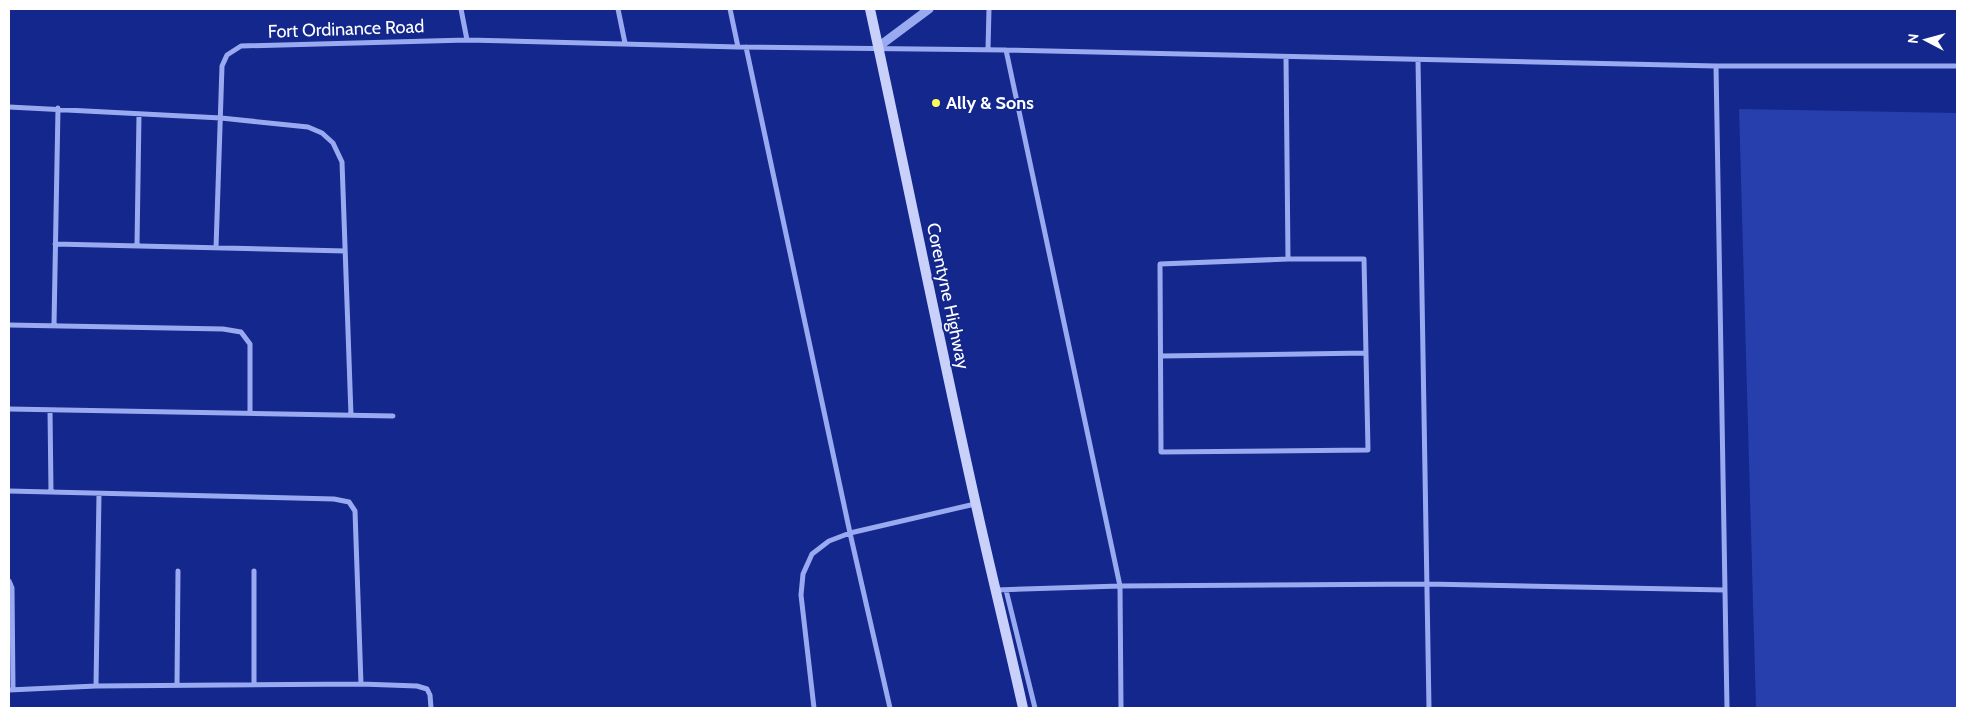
<svg xmlns="http://www.w3.org/2000/svg" width="1966" height="717" font-family="Cabin,sans-serif">
  <rect width="100%" height="100%" fill="#13278c"/>
  <path fill="#273fad" d="M1739,109L1957,113V708H1756Z"/>
  <g fill="none" stroke-linecap="round" stroke-linejoin="round">
    <path stroke="#9aaaf1" stroke-width="5" d="M461,9L467,40
      M618,9L625,43
      M730,9L738,47
      M746,47L850,533L890,708
      M988,49L989,9
      M1006,50L1120,586L1121,708
      M1286,57L1288,259
      M1418,60L1429,708
      M1716,66L1727,708
      M9,107L221,118L308,127L322,133L333,143L342,162L351,415
      M55,244L345,251
      M137,245L139,115
      M216,248L222,66L227,55L241,46L467,40L738,47L1006,50L1716,66H1957
      M1288,259H1364L1368,450L1161,452L1160,264Z
      M9,325L223,329L241,332L250,344V413
      M54,325L58,108
      M1161,356L1366,353
      M9,409L393,416
      M50,410L51,492
      M9,491L334,499L349,502L355,511L361,684
      M9,581L12,588L13,690
      M996,590L1120,586L1427,584L1725,590
      M1006,590L1035,708
      M177,685L178,571
      M254,685V571
      M96,686L99,494
      M9,690L96,686L361,684L417,686L427,689L430,695L431,708
      M814,708L801,595L803,574L812,554L829,541L850,533L975,504"/>
    <path stroke="#9aaaf1" stroke-width="9" d="M878,47L929,9"/>
    <path stroke="#c9d1fb" stroke-width="10" d="M870,9C906,174 939,340 976,505C991,573 1008,640 1023,708"/>
  </g>
  <circle fill="#fffc5a" stroke="#13278c" stroke-width="2" cx="936" cy="103" r="5"/>
  <g text-anchor="middle" dominant-baseline="central" stroke-width="4" stroke-linejoin="round" paint-order="stroke">
    <g font-size="18" fill="#fff" stroke="#13278c">
      <text transform="translate(346 29) rotate(-2)">Fort Ordinance Road</text>
      <text transform="translate(948 296) rotate(78)">Corentyne Highway</text>
    </g>
    <g font-size="18" font-weight="bold" fill="#fff" stroke="#13278c" text-anchor="start">
      <text x="946" y="103">Ally &amp; Sons</text>
    </g>
  </g>
  <rect width="1966" height="717" fill="none" stroke="#ffffff" stroke-width="20"/>
  <g transform="translate(1926 40) rotate(276)" stroke="#13278c" stroke-width="4" paint-order="stroke">
  <path d="M0-4L9 19L0 12L-9 19Z" fill="#ffffff"/>
  <text y="-8" font-size="14" font-weight="bold" text-anchor="middle" fill="#ffffff">N</text>
  </g>
</svg>
